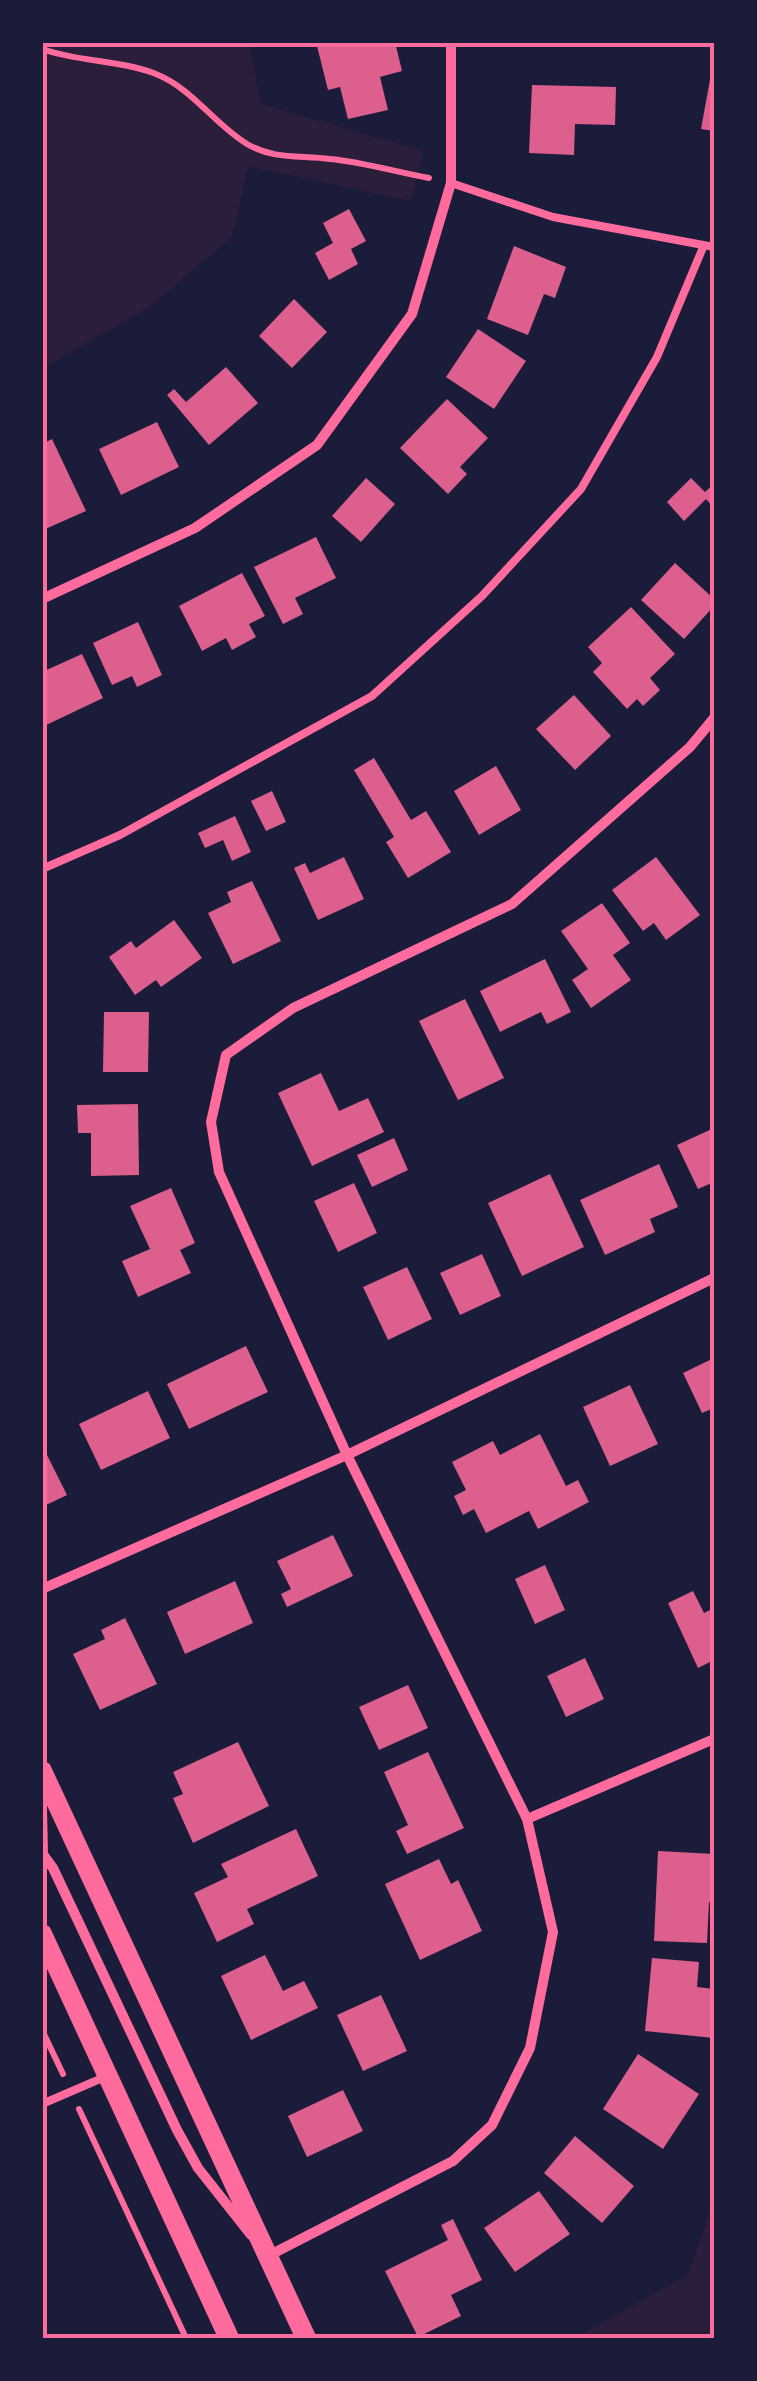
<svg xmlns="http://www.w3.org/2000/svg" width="757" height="2381" font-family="Signika,sans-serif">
  <rect width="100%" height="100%" fill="#1b1b3a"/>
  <path fill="#2a1e3b" d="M43,43H249L261,104L423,151L411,201L248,166L232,237L148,308L43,368Z
    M713,2203L714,2338H575L688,2275Z"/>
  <path fill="#dd5f8e" d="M316,42H395L402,71L380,77L388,110L348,119L340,87L328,90Z
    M711,74L714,75V131L701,129Z
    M532,85L616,87L615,125L575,124L574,155L529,153Z
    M349,209L366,241L351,249L358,264L329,280L315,253L333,243L323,223Z
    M514,246L566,267L555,298L544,294L528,335L487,319Z
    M294,299L327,332L292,368L259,336Z
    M478,329L526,361L494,409L446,377Z
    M226,367L258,403L209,445L167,395L174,389L186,402Z
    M447,399L488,438L460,467L467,474L448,494L400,448Z
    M157,422L179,467L121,495L99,449Z
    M52,439L86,511L43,530L42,444Z
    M366,478L395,504L361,542L332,516Z
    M691,478L705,492L714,484V508L706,499L684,521L667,502Z
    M316,537L336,578L295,598L303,614L283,624L254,567Z
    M675,563L714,599V606L684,639L641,600Z
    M242,573L265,616L249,624L256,637L232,650L226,638L202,651L179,606Z
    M631,607L675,654L650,678L660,690L643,706L637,699L627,709L593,672L602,663L588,647Z
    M138,622L162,675L137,687L132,676L112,685L93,643Z
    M82,654L103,698L42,727V672Z
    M574,695L611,736L575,770L536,729Z
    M374,758L411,820L426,811L451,852L408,878L386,842L394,837L354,770Z
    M496,766L521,810L479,835L454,791Z
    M272,791L286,822L266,831L251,801Z
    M235,816L251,852L232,861L223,840L205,848L198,833Z
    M344,857L364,899L318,920L294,868L305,863L310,873Z
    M656,857L700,915L666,940L654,923L643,931L612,890Z
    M252,881L281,941L233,964L208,913L231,902L227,892Z
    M602,903L630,943L613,955L631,980L591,1008L572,980L588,969L561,931Z
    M174,920L202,958L161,987L156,980L135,995L109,957L131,941L136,948Z
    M545,959L571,1012L547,1024L541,1012L500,1032L480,991Z
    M465,999L504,1078L458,1100L419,1021Z
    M104,1012H149L148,1072H103Z
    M321,1073L339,1111L368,1098L384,1132L312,1166L278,1093Z
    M138,1104L139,1175L91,1176V1133H78L77,1105Z
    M714,1128V1182L698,1189L677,1145Z
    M394,1138L408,1170L372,1187L357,1155Z
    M659,1164L678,1207L650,1219L655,1232L605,1255L580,1200Z
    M550,1174L584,1247L522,1276L488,1203Z
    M354,1183L377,1233L338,1252L314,1201Z
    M171,1188L195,1243L180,1250L191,1273L138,1297L122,1261L150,1249L130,1206Z
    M482,1254L501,1296L460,1315L440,1273Z
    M407,1267L432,1319L388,1340L363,1287Z
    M246,1346L268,1392L189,1429L167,1384Z
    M714,1358V1408L702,1413L683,1373Z
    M630,1385L658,1444L610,1466L583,1407Z
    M148,1391L170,1438L101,1470L79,1424Z
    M540,1434L566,1486L578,1480L589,1502L538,1529L529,1511L486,1533L474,1509L463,1515L454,1496L466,1490L452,1462L493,1441L500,1455Z
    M42,1445L67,1495L42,1507Z
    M333,1535L353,1576L287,1607L281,1594L291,1589L277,1561Z
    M545,1565L565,1610L535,1624L515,1579Z
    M235,1581L253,1623L185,1654L167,1612Z
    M693,1591L704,1613L714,1608V1660L698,1668L668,1603Z
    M125,1618L157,1684L100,1710L73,1654L105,1639L101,1630Z
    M585,1658L604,1699L566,1717L547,1676Z
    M408,1685L428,1728L379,1750L359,1707Z
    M238,1742L269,1806L193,1843L173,1798L183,1794L173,1772Z
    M428,1752L464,1828L407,1854L396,1831L408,1825L384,1772Z
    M296,1829L318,1876L247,1909L254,1924L217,1942L194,1893L228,1877L221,1864Z
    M658,1851L714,1854V1903L709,1902L707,1943L654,1941Z
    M439,1859L451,1884L458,1880L482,1931L420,1960L385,1884Z
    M265,1955L283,1991L304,1981L318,2008L251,2040L221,1976Z
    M652,1958L699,1962L697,1987L714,1989V2038L645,2031Z
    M381,1995L407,2051L363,2071L337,2015Z
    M638,2054L699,2094L663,2149L603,2109Z
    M343,2090L363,2131L307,2157L288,2116Z
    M575,2136L634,2186L602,2223L544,2173Z
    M539,2191L570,2234L515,2272L484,2228Z
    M453,2219L482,2280L451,2295L461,2316L418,2337L385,2271L448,2240L441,2225Z"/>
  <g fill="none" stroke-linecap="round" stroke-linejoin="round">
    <path stroke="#ff6b9d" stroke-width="6" d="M42,49C79,62 120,60 156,74C193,89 213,123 247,144C274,160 300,155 330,159C363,162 396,172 429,178
      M42,2030L63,2074
      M79,2109L186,2338"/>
    <path stroke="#ff6b9d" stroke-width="8" d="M451,183L553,217L714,247
      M42,869L120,835L372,696L482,596L581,489L657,357L704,245
      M42,2104L107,2076"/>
    <path stroke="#ff6b9d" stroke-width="10" d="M42,599L195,528L317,445L412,314L451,183V42
      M42,1589L347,1455L714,1278
      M42,1808L43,1855
      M527,1819L714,1739
      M42,1853L53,1868L177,2130L198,2168L251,2235
      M268,2256L453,2161L492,2125L530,2048L553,1932L527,1819L347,1455L219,1172L211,1122L226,1055L293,1008L512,904L690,747L714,718"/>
    <path stroke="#ff6b9d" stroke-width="20" d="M42,1771L306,2338
      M42,1934L229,2338"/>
  </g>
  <rect width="757" height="2381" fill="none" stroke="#1b1b3a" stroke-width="90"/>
  <rect x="45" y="45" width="667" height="2291" fill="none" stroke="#ff6b9d" stroke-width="4"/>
</svg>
